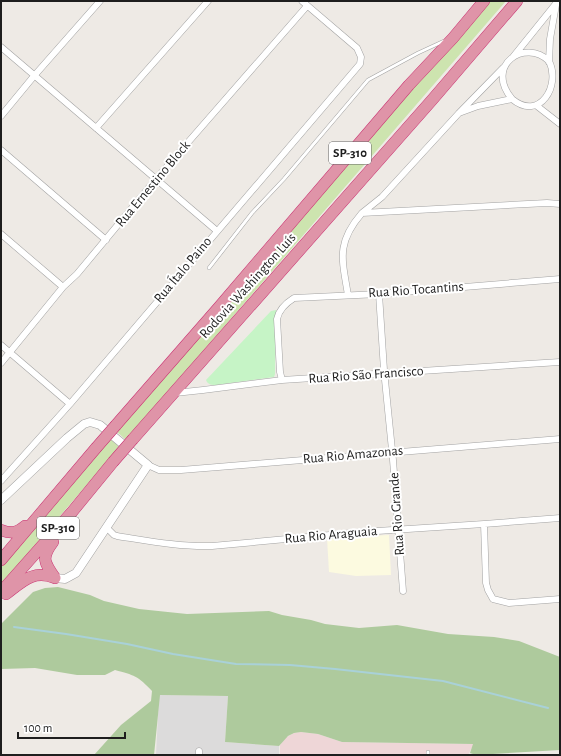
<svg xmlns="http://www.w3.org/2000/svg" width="561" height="756" font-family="'Alegreya Sans',sans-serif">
  <rect width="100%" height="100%" fill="#eeeae5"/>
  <path fill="#dcdbdb" d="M159,695L228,696L225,742L279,746V755H156Z"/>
  <path fill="#eed6d7" d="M301,732L318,734L342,742L474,744L468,755H280V745L285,738L294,733Z"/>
  <path fill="#fcfae0" d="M389,535L391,575L356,576L329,572L327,538Z"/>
  <path fill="#cde4af" d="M484,1H506L126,440L116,431Z
    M110,438L119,447L1,585V567Z"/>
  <path fill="#aeca9d" d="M58,587L90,595L104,601L139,609L187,614L269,611L282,615L311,620L325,624L359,628L397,625L448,634L494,637L519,641L560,657V750L476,755L470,753L473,744L342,742L318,734L301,732L294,733L288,736L279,746L225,742L228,696L160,695L154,755H94L121,725L151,701L152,691C138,676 134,675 115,670L105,675H77L35,668L1,669V624L33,592L45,588Z"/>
  <path fill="#c6f4c6" d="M276,310L275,374L274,377L217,385C212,385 208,385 206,380L271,311Z"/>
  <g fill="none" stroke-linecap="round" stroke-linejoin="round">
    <path stroke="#a9d1d8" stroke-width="2" d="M14,627L66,634L127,644L173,654L236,664L290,665L335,669L443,681L548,708"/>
    <defs>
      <path id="service" d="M209,268L252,213L284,179L368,80L418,53L444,41
        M428,755V752"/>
      <path id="minor" d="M1,47L217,231
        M513,57L558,1
        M549,62L550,39L556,5
        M537,106L560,124
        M459,113L478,106L512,99C540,122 561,85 549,61C525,38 484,65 512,99
        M1,116L34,76L100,1
        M96,128L208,1
        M1,150L106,240
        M362,213L382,197L459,113L503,68
        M1,234L63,287
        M379,294L384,370L393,460L403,591
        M348,295C342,259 336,243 362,213L547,203L560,204
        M1,345L70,404
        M1,363L63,287L77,274L156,179L307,6
        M282,380L280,372L277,319C279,309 286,303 294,298L379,294L560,279
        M175,393L203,390L282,380L560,362
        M148,465L159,470H181L560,439
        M1,481L70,404L360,64L361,57L357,48L302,1
        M484,524L486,583L488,590L493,599L509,603L560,599
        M107,528L114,535L117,536C149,541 180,547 212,546L362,532L484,524L560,518
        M199,755V751"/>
      <path id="tertiary" d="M1,500L67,438L84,424L90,422L100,425L148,465L76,573L65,579L55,578"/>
      <path id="motorway" d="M116,425L219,307L409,85L453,38L484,1
        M133,439L432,100L517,1
        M1,530C11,534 17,533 25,526
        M53,542C41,558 44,562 55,578
        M1,560L96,448
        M1,592L72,512L113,462
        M6,594C22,582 33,569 55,578"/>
    </defs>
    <use href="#service" stroke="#a2a2a2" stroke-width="4"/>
    <use href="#minor" stroke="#a2a2a2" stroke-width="7"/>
    <use href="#tertiary" stroke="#a2a2a2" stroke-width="9"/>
    <use href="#motorway" stroke="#ca3473" stroke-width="12"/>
    <use href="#service" stroke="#fff" stroke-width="3"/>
    <use href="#minor" stroke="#fff" stroke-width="6"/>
    <use href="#tertiary" stroke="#fff" stroke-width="8"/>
    <use href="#motorway" stroke="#df94a8" stroke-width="11"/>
    <defs>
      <path id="motorway-bridge" d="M96,448L116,425
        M113,462L133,439"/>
    </defs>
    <use href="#motorway-bridge" stroke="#ca3473" stroke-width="12" stroke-linecap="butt"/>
    <use href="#motorway-bridge" stroke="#df94a8" stroke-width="11"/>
  </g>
  <g text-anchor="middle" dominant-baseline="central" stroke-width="4" stroke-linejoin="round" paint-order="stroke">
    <g fill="#fff" stroke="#626262" stroke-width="1">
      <rect x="329" y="142" width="42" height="22" rx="3"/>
      <rect x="37" y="517" width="42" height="22" rx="3"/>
    </g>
    <g font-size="13" font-weight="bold" fill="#1e1e1e">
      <text x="350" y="153">SP-310</text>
      <text x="58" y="528">SP-310</text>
    </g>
    <g font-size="14" fill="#1e1e1e" stroke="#fff">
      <text transform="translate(153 184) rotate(-50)">Rua Ernestino Block</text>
      <text transform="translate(183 270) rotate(-50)">Rua Ítalo Paino</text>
      <text transform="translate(248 286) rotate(-48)">Rodovia Washington Luís</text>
      <text transform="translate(416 290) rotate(-4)">Rua Rio Tocantins</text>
      <text transform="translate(366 375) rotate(-4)">Rua Rio São Francisco</text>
      <text transform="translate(353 455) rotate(-5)">Rua Rio Amazonas</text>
      <text transform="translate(397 514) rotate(-94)">Rua Rio Grande</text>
      <text transform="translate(331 535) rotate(-5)">Rua Rio Araguaia</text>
    </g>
  </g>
  <rect width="561" height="756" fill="none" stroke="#1e1e1e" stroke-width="4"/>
  <path d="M18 732v6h107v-6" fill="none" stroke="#1e1e1e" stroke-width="2"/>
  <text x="24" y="732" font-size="12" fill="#1e1e1e" stroke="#ffffff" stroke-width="3" paint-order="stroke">100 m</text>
</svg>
